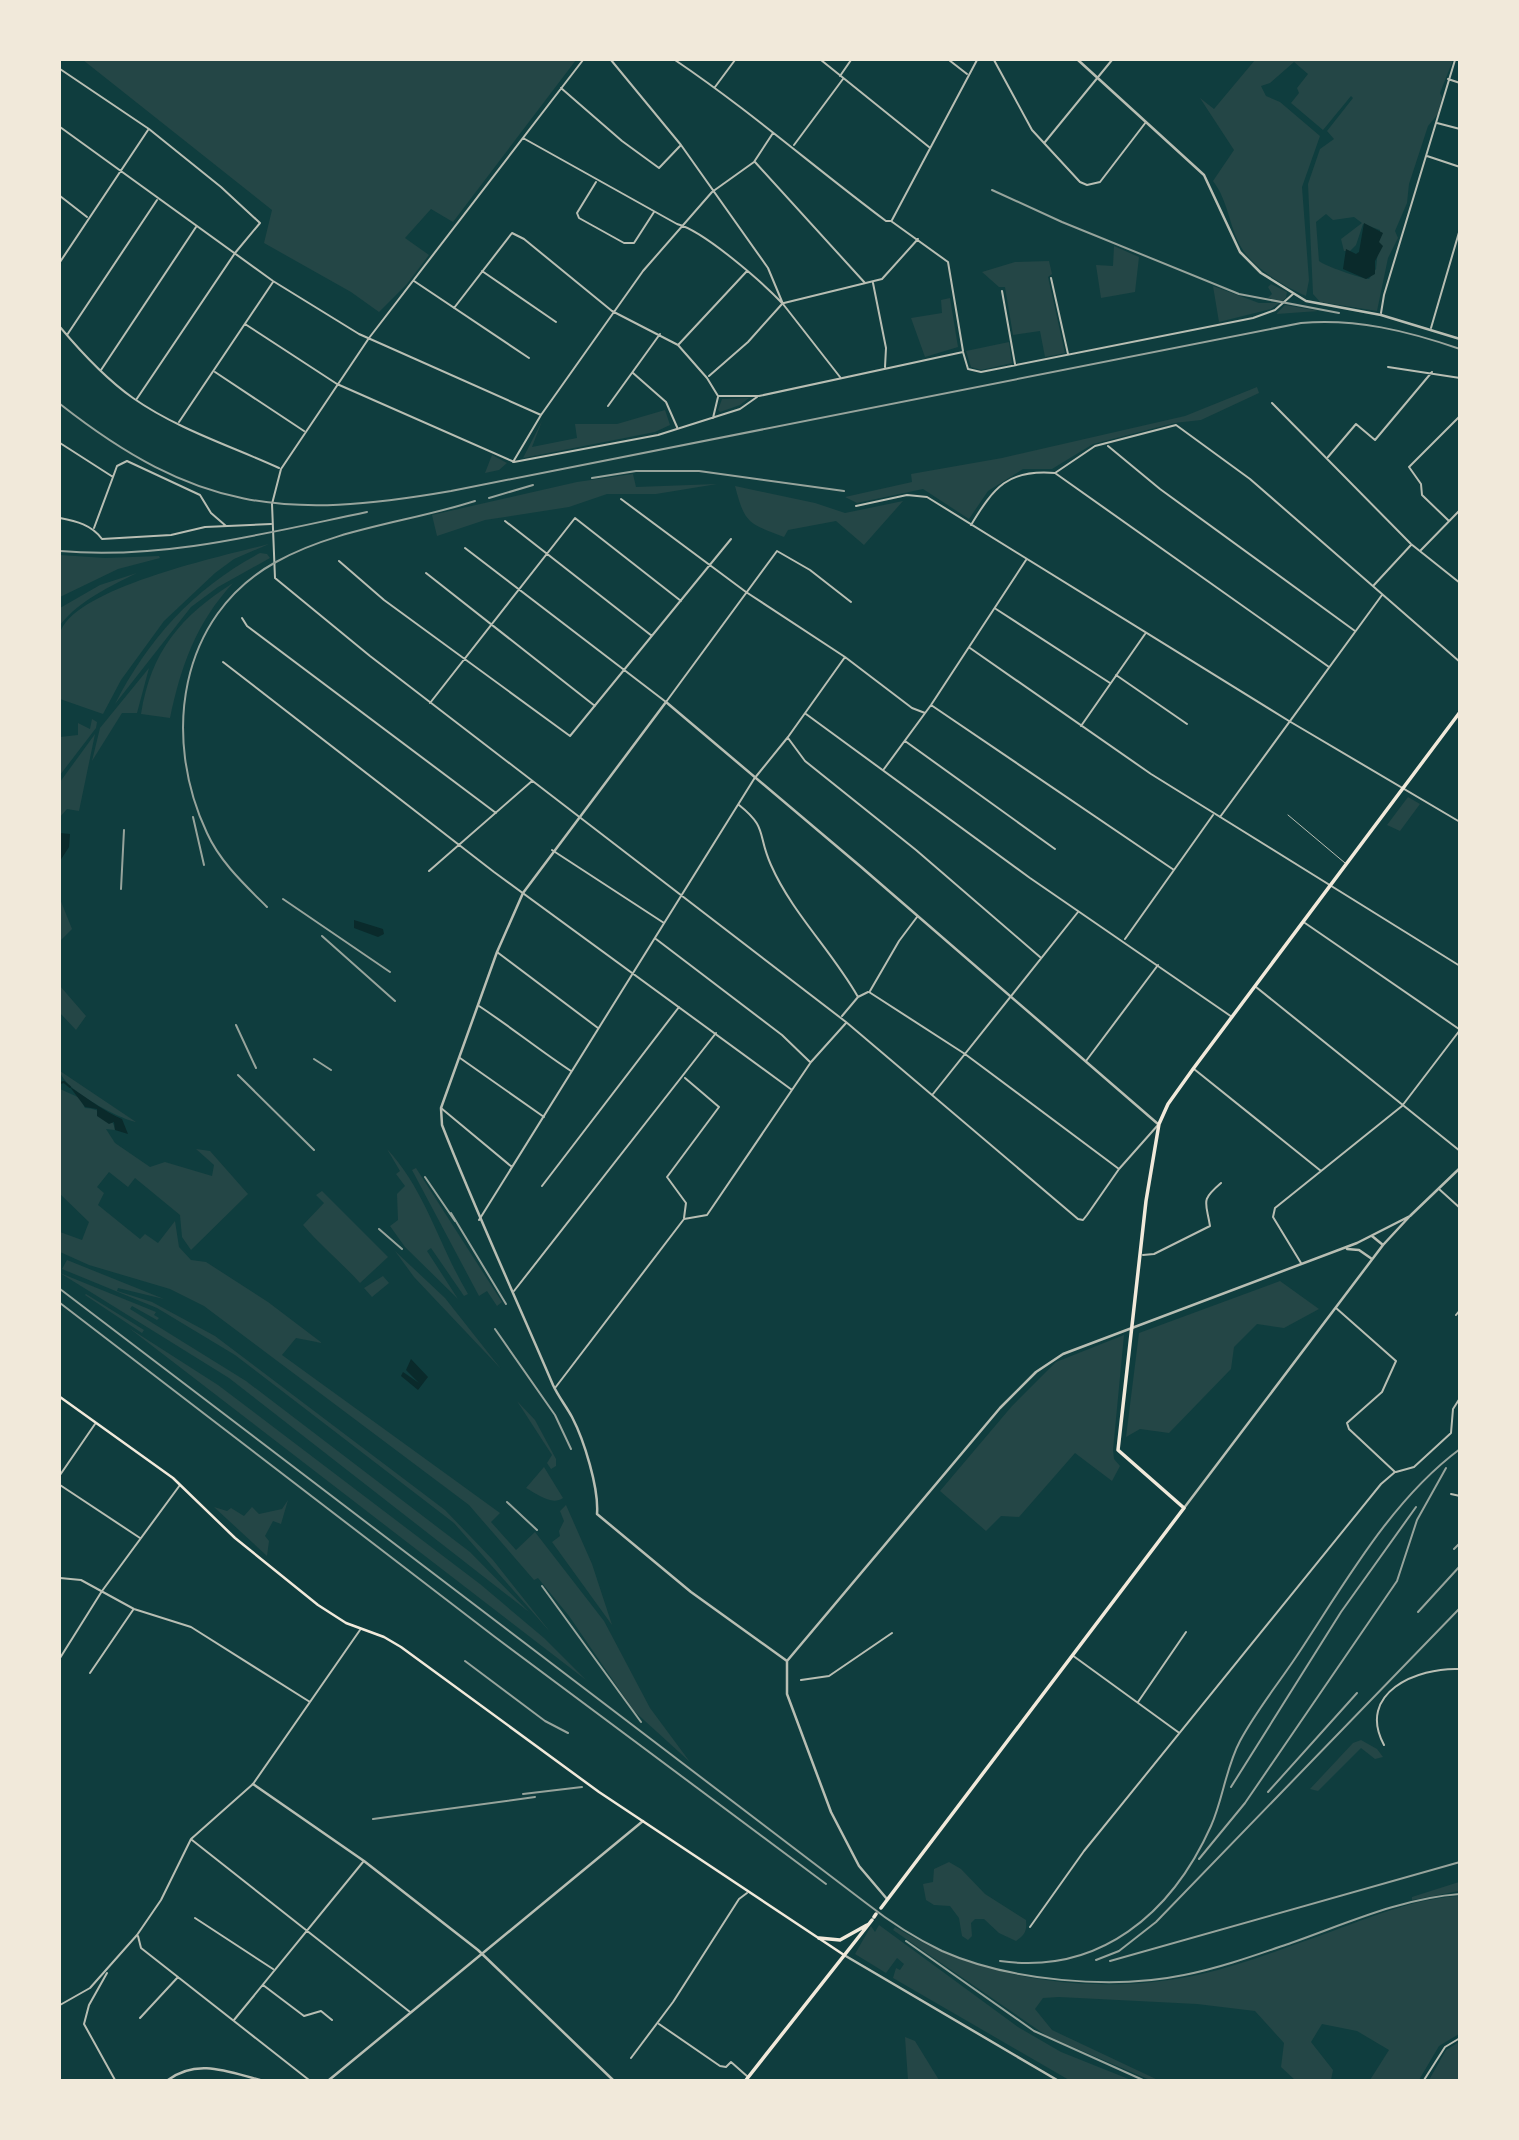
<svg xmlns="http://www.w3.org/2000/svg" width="1519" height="2140" font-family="'Golos Text',sans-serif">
  <rect width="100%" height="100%" fill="#0f3d3e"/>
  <path fill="#244646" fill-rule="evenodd" d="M83,60H576L453,222L431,209L405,238L429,255L407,284L379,312L351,292L264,243L272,210Z
    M1255,60H1453L1440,93L1442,97L1438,114L1428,126L1409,184L1407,203L1395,231L1398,238L1388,258L1377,311L1320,302L1313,294L1308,184L1320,149L1334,139L1327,131L1353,98L1351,96L1323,130L1291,103L1299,93L1297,88L1308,74L1294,62L1270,83L1261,86L1266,96L1280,102L1320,136L1302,187L1309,280L1306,296C1285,287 1252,267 1241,247C1229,226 1228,200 1213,181L1234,150L1200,98L1214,109ZM1326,214L1333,220L1354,217L1362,223L1341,239L1344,251H1350L1356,245L1363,224L1380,230L1376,269L1369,279C1360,278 1325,266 1319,261L1316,222Z
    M1114,246L1139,257L1135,292L1101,298L1096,265L1113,266Z
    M1049,261L1052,274L1048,277L1065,353L1045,357L1040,331L1013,335L1005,287H999L982,272L1015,262Z
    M1271,284L1287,292L1286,298L1282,301L1268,298L1272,294L1268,287Z
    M1213,286L1259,303H1279L1271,309L1219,322Z
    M950,298L958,347L925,357L911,318L942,313L941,300Z
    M1285,305L1319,311L1276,314Z
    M1009,342L1012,363L981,370L971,367L966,351Z
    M1257,387L1259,393L1201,420L1174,423L1093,444L1052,469H1023L988,491L969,519L923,489L857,503L845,497L912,482L911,474L1002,458L1185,416Z
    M749,398L740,405L720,412L718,410L722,399Z
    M665,410L670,425L655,432L523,458L542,421L532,447L577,438L575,424H617Z
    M492,455L507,463L499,470L485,473Z
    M633,474L636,487L717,484L656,494H607L569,507L485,520L437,536L432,515L577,482Z
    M735,486L815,503L845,513L903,501L864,545L836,521L788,530L784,537C748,523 745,524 735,486Z
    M269,544L234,559L215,573L164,621L121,680L103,714L60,699C59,680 55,653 60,634C71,588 227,555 269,544Z
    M260,553L267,554L270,558L218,587L191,607L115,704C148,639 195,587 260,553Z
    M60,555L105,558L159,556L160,558L118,569L60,597Z
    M137,573C109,587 80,600 60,625V608L100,585Z
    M233,583C196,623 181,666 170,718L141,714C151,651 181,616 233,583Z
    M149,668L137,713H122L92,761L100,728Z
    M92,719L97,722L96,728L60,775V737L78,735V723L90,729Z
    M95,734L79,811L67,809L60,817V782Z
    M1408,797L1420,804L1400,831L1387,825Z
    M60,899L72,929L60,941Z
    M60,986L86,1016L76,1030L60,1013Z
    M60,1071L136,1122C117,1118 63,1089 60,1071Z
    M60,1089L80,1098L85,1108C98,1109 113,1115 115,1130L106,1129L115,1143L150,1167L165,1162L212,1176L214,1165L196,1149L210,1151L248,1194L191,1250L182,1237L180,1215L135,1178L128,1187L109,1172L97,1187L104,1193L98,1205L140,1239L145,1234L158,1243L175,1221L179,1247L191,1260L206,1262L268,1302L322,1343L296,1338L282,1355L500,1513L491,1522L516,1550L535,1532L604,1621L650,1708L690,1762L634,1711L569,1616L538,1578L534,1580L469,1505L204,1306L170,1289L89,1265L60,1252V1232L82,1240L89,1222L60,1194Z
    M387,1149C426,1191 439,1246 468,1294L464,1296L431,1248L427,1251L458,1299L405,1247L390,1226L398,1220L397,1194L405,1186L396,1174L400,1171Z
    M416,1168L502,1302L497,1306L487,1291L479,1296L412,1170Z
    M322,1191L388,1257L360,1283C341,1262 322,1247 303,1225L324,1203L316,1195Z
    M395,1251L445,1298L501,1369L414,1277Z
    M67,1260L164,1299L118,1288L117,1291L152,1302L215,1336L445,1510L493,1560L551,1633L454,1523L235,1355L157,1308L62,1269Z
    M60,1273L156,1312L154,1315L159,1318L157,1320L132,1306L130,1309L246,1381L470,1552L529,1612L229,1378Z
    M383,1276L389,1283L372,1297L364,1288Z
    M1280,1281L1319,1309L1284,1328L1257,1324L1234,1347L1231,1369L1169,1433L1140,1429L1126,1437L1139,1333Z
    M86,1294L144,1330L142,1333L85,1295Z
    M129,1328L218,1385L480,1584L544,1638L586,1680Z
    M1124,1335L1113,1450L1114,1459L1120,1466L1112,1481L1075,1453L1019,1517L1001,1516L986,1531L940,1491L1012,1406L1056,1362Z
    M517,1401L535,1420L556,1459V1466L551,1469L547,1463L552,1455Z
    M544,1467L563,1498C552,1506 537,1494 526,1488Z
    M288,1500L281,1524L273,1521L265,1536L269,1541L267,1556L214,1507L227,1511L231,1508L244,1516L252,1507L259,1514L282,1509Z
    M566,1505L592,1564L612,1625L552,1542L560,1536L559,1531L564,1521L560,1511Z
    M1361,1740L1377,1749L1383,1757L1375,1759L1361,1748L1318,1791L1310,1789L1353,1743Z
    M949,1862L961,1869L985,1894L1026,1920C1027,1931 1025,1935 1016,1941L999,1933L984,1919H975L971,1923L972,1936L968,1940L962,1936L959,1918L950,1906L934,1905L926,1900L923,1884L933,1882L934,1869Z
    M1459,1882V1891L1412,1900V1897Z
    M1459,1896V2034L1439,2046L1419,2080H1370L1389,2050L1357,2031L1322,2024L1311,2042L1333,2070L1331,2080H1295L1281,2067L1284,2043L1255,2011L1197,2004L1059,1997L1043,1998L1035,2009L1052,2030L1158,2080H1150L1047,2036L893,1930L895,1927C983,1982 1100,1997 1202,1974C1236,1966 1269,1954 1302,1942C1353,1925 1406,1899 1459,1896Z
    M879,1925L1018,2027L1061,2052L1131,2080H1069L893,1978L896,1968L900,1970L904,1964L897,1958L886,1973L855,1954L871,1926L875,1932Z
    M905,2037L915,2041L939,2080H908Z
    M1459,2042V2080H1429L1446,2050Z"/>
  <path fill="#0a2a2b" d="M1364,223L1383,233L1379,242L1383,246L1375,261V274L1366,279L1343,269L1346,249L1356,254L1359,252Z
    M60,833L70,834L69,847L60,861Z
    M354,920L383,929L384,934L378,937L354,928Z
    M70,1087C86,1097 105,1112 122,1119L128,1134L115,1130L114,1122L109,1124L97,1116V1109L85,1107Z
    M411,1359L428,1377L418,1390L401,1376L403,1372L419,1383L406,1370Z"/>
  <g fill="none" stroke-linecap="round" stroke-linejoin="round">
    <path stroke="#0a2a2b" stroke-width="2" d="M60,1083L64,1082L70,1087"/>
    <path stroke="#b8beb3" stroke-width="1" d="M1288,815L1345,863"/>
    <path stroke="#b8beb3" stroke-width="2" d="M583,60L369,338L281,469L272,504L275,578L370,656L846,1022L1078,1219L1083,1220L1087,1215L1119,1169L1158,1125
      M611,60L681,145L768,268L783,304L840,377
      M675,60C749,110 815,168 886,221H891L948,262L963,351
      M821,60L929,147
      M949,60L967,74
      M994,60L1032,130L1080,182L1087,185L1100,182L1146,122
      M60,69L149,129L221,187L260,223L235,253L136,400
      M840,76L851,60
      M1448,79L1460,83
      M715,87L735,60
      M561,88L622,141L659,168L680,146
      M1437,123L1460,129
      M60,127L273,281L359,334L541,415
      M523,138L677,224C704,231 762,282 782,303
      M1045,142L1112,60
      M794,145L843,79
      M1427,156L1460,167
      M755,162L865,283
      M596,182L577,213L579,218L624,243H634L654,212
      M60,196L87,217
      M892,220L977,60
      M60,262L148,130
      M482,271L556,322
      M1051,278L1068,354
      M414,281L529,358
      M873,283L886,348L885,367
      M1002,291L1015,364
      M784,303L882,279L918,239
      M454,308L512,233L524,239L612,311L678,345L707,378L718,396H759L963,352L968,369L981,372L1253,318L1275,310L1293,294
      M1381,313L1384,295L1455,60
      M245,324L337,384L512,461
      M60,327C81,352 106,379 133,398C177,429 231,446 279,468
      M1431,328L1460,229
      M67,335L157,200
      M679,344L747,271
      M1388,367L1460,378
      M101,370L196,227
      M215,372L304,431
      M633,373L666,402L677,427
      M709,376L748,342L782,304
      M1272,403L1411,544L1460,583
      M608,406L660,334
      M713,418L718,397
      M179,422L273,282
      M60,443L113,477L94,528
      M1108,446L1160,489L1355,631
      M1328,457L1356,424L1375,440L1432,372
      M513,462L541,415L643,271L712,192L754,162L773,133
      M514,462L658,435L740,409L757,397
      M1055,473L1095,446L1176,425L1250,479L1460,662
      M113,477L117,466L127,461L200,495L211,513L226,526
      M621,499L746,592L845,657L912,708L925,713
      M856,506L907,495L927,497L1289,721L1460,822
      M60,518C76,521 92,525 102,539L171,535L205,527L271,524
      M505,521L652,636
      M1449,521L1422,495L1421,484L1409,467L1460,416
      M971,525C994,487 1008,469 1055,473L1329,667
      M465,548L666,702L777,551L810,570L851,602
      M1421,550L1460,510
      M339,561L384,600L570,736L731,539
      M426,573L595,706
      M1374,585L1411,545
      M996,609L1110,683
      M242,618L247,626L496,813
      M970,648L1151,774L1460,966
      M223,662L494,872L792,1090
      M1116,675L1187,724
      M430,703L575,518L681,601
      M931,705L1174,870
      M806,714L1030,878L1232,1017
      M1081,726L1145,634
      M788,738L805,761L916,850L1040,957
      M905,741L1055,849
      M884,769L931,705L1026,560
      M739,805C768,828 757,834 771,865C792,913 832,951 858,997
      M1220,817L1382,595
      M552,850L664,923
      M429,871L532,781
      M1305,923L1459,1029
      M656,939L782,1035L810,1062
      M1125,939L1213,815
      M497,952L598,1028
      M1256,987L1460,1151
      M870,991L899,941L917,917
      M869,992L965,1054L1119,1169
      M479,1006C511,1027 539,1050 571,1071
      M842,1016L858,997L868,992
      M460,1058L544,1117
      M1086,1061L1158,965
      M1194,1069L1321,1171
      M933,1094L1078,912
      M441,1108L512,1167
      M542,1186L679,1007
      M1439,1189L1460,1208
      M684,1218L686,1203L667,1177L719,1107L685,1078
      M479,1220L754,779L788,737L845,657
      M1143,1255L1154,1254L1210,1226C1206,1201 1200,1201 1221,1183
      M1301,1263L1273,1217L1275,1208L1402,1106L1460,1030
      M514,1291L716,1033
      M1456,1315L1460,1310
      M555,1388L684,1219L707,1215L811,1062L846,1023
      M1396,1472L1414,1467L1451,1433L1453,1409L1460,1398
      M60,1475L95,1424
      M60,1485L140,1538
      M1451,1494L1460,1496
      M60,1578L81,1580L134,1609L191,1627L310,1702
      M1072,1655L1178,1732
      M60,1658L102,1591L180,1485
      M90,1673L133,1610
      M801,1680L829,1676L892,1633
      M1138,1702L1186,1632
      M1384,1745C1356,1693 1417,1667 1460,1669
      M192,1840L410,2012
      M195,1918L273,1969
      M1030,1927L1084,1851L1381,1484L1395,1472L1349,1429L1347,1423L1382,1392L1396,1361L1336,1308
      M138,1936L141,1948L309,2080
      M107,1973L89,2005L84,2024L115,2080
      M263,1985L304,2016L321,2011L332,2020
      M60,2005L90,1988L137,1935L161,1900L191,1839L253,1784L360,1630
      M140,2018L178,1977
      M234,2020L363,1862
      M659,2024L720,2066L726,2067L731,2062L748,2077
      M631,2058L673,2002L739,1899L747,1893
      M1424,2080L1445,2047L1460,2038"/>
    <path stroke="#b8beb3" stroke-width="2.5" d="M1078,60L1204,175L1240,252L1261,273L1306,301L1381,315L1460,339
      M1372,1236L1383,1245
      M1347,1249L1359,1250L1372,1259
      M1184,1508L1383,1245L1409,1217
      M787,1661L691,1592L597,1514C599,1488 584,1440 572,1417C566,1406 558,1396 553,1385C516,1298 476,1212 442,1125L441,1108L497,952L523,893L666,702L860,866L1158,1124
      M253,1784L364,1861L478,1950L613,2080
      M887,1899L859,1866L831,1812L787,1694V1661L1000,1408L1036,1372L1063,1354L1357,1243L1410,1216L1460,1168
      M844,1955L1057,2080
      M168,2080C197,2058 229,2072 260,2080
      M329,2080L643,1821"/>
    <path stroke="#f1e9da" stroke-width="2.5" d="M60,1397L173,1478L235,1538L318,1605L346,1623L384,1637L401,1647L599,1792L844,1955"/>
    <path stroke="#f1e9da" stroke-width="3.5" d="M881,1908L1184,1508L1118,1450L1146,1201L1159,1124L1168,1104L1193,1069L1460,712
      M874,1917L876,1914
      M819,1938L840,1940L867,1925
      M746,2080L872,1920"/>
    <path stroke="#97a49c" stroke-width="2" d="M992,190L1062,222L1239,294L1339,313
      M60,404C196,511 284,520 451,491L1301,323C1355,318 1408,331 1460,349
      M592,478L636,471H699L844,491
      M489,498L533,485
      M60,551C164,560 266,533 367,512
      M193,817L204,865
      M121,889L124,830
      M283,899L390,972
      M267,907C245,885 220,862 207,833C162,738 178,616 276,562C337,528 410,522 475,501
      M322,936L395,1001
      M236,1025L256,1068
      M314,1059L331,1070
      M238,1075L314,1150
      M425,1177L455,1221
      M451,1213L506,1304
      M379,1229L402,1249
      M60,1289L866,1903C890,1922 915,1938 942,1951C1010,1981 1112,1990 1184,1975C1220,1968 1256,1955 1291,1943C1345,1924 1402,1898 1460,1894
      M60,1303L495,1637L826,1884
      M495,1329L555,1415L571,1449
      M507,1502L537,1530
      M1454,1549L1460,1543
      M542,1586L641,1722
      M1418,1612L1460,1566
      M465,1661L545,1721L568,1733
      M1231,1787L1341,1612L1416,1507
      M1268,1792L1357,1693
      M523,1794L582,1787
      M373,1819L535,1797
      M1199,1859L1245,1803L1397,1581L1417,1520L1446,1468
      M906,1941L1034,2031L1143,2080
      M1096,1960L1119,1951L1156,1922L1460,1608
      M1000,1961C1100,1975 1172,1913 1211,1826C1223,1799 1226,1767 1240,1741C1256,1711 1278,1684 1296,1657C1344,1585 1390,1501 1460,1449
      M1110,1961L1460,1862"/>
  </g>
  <rect width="1519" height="2140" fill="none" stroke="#f1e9da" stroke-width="122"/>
</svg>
